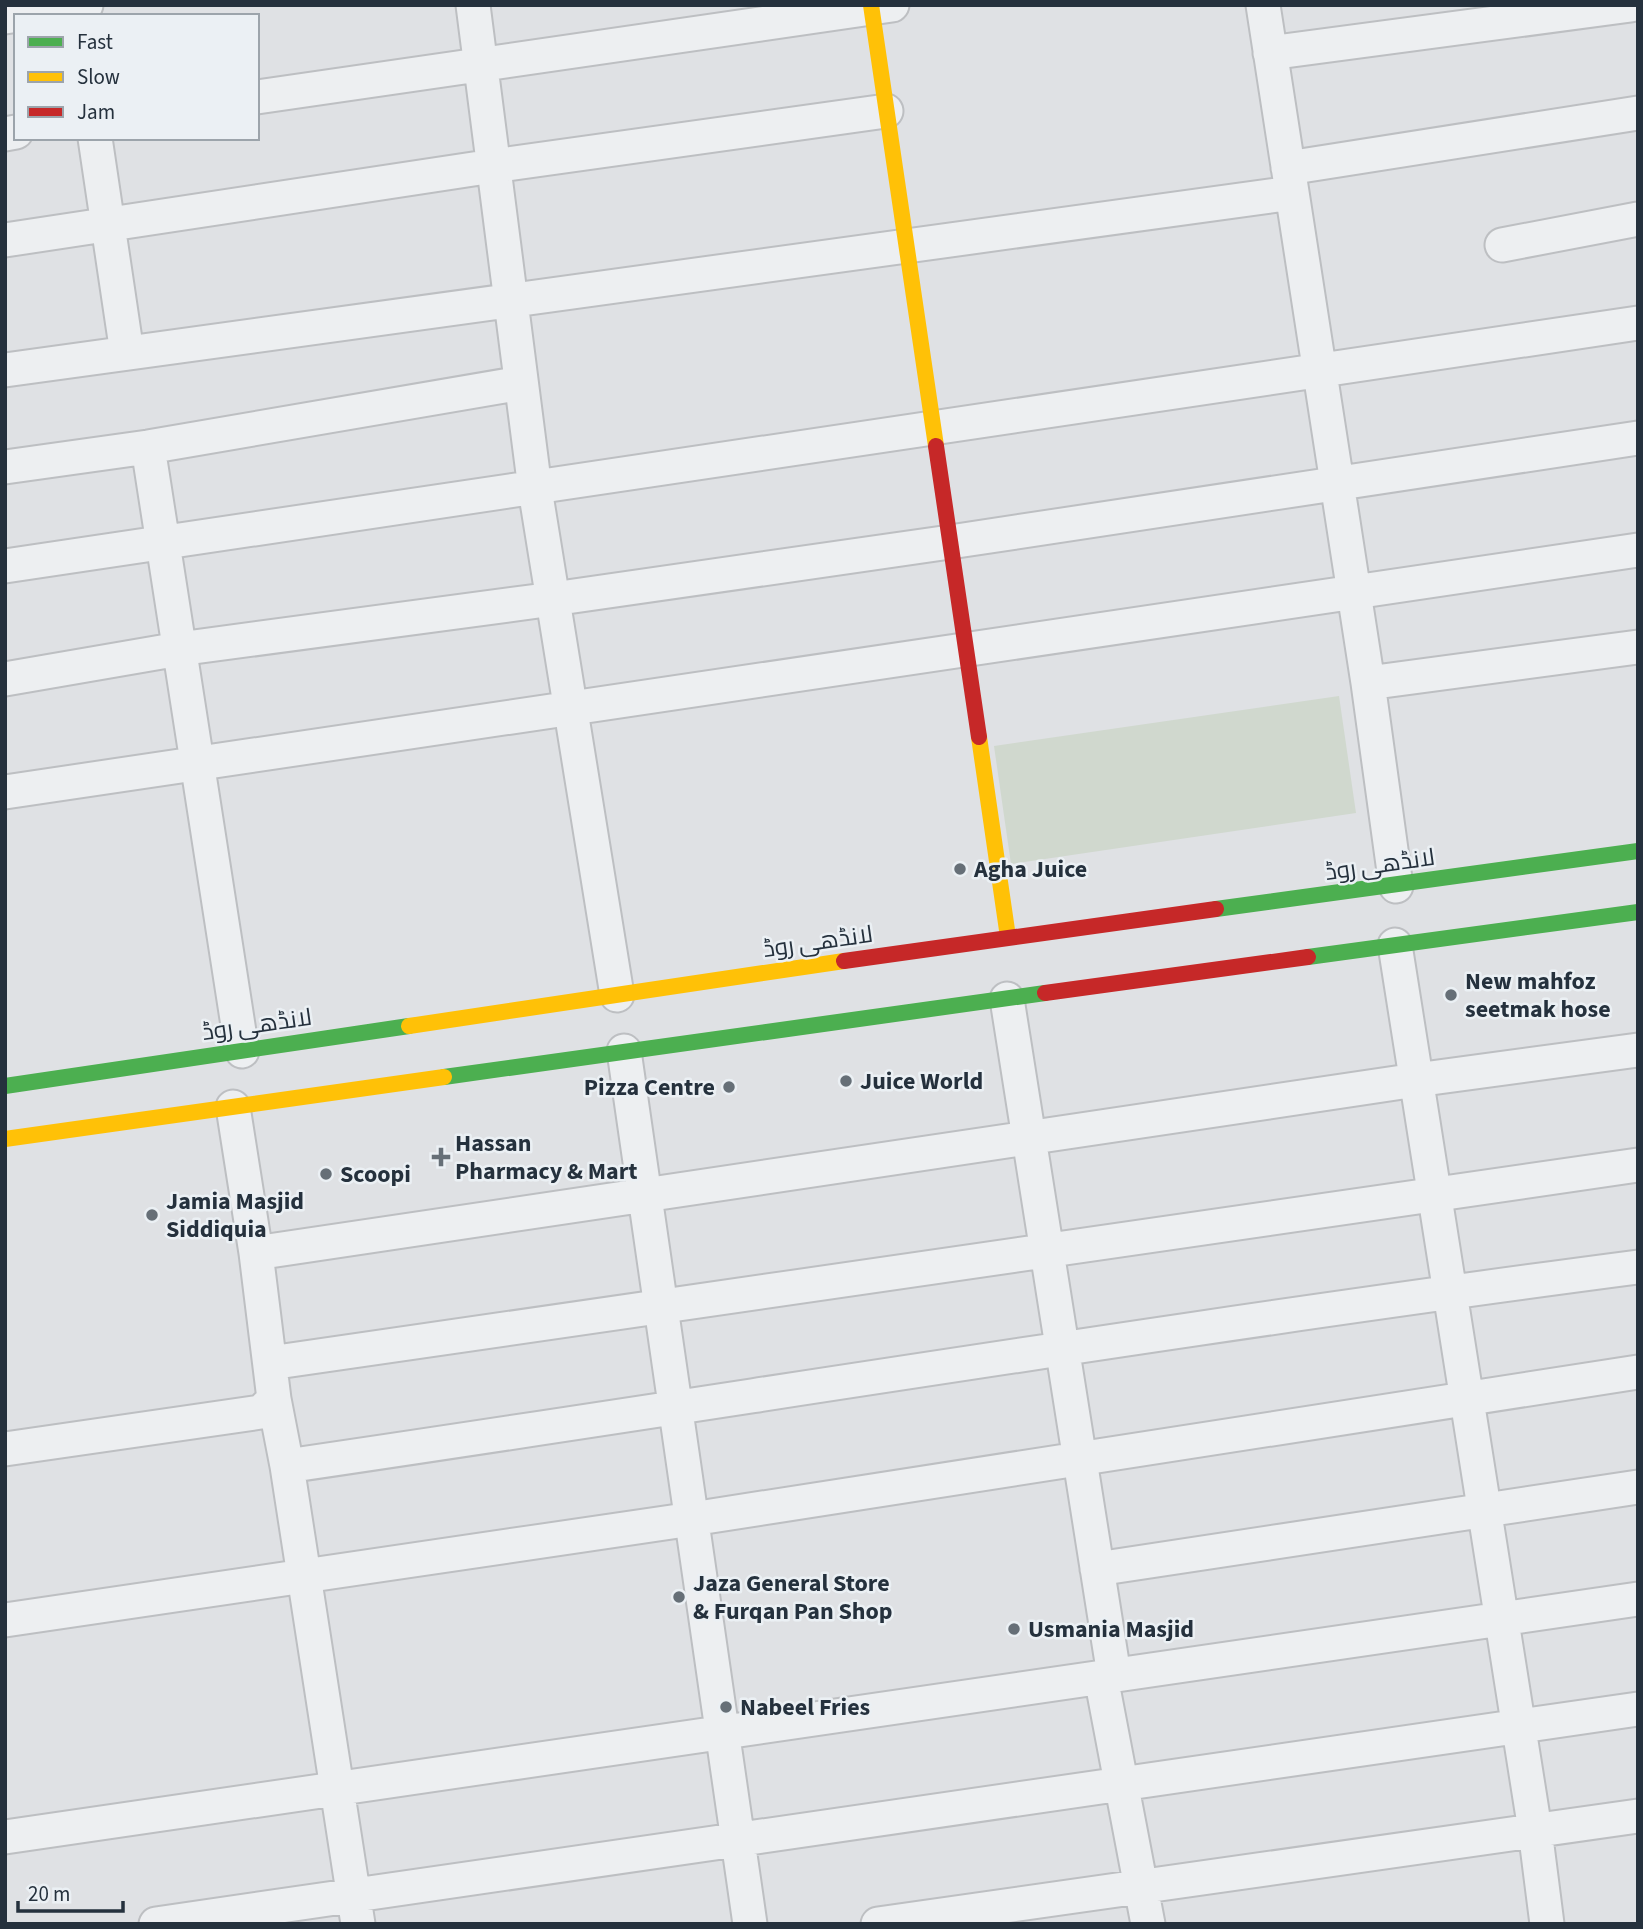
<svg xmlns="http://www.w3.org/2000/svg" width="1643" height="1929" font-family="'Source Sans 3',Cairo,sans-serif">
  <rect width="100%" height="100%" fill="#dfe1e4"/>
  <path fill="#d0d8ce" d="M1339,696L1356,813L1011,864L994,746Z"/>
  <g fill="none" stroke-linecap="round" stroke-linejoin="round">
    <defs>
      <path id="street" d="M473,5L535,489L617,995
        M1263,5L1368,683L1396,886
        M5,17L86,5
        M1270,53L1631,5
        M257,97L892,5
        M5,134L16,132
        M95,138L127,353
        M1288,168L1638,113
        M5,240L493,166L886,111
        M1502,245L1638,219
        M5,370L1292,193
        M148,447L242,1051
        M5,467L148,447L521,383
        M5,566L1638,323
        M5,679L179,649L553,599L950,542L1638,438
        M1368,683L1638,647
        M5,792L1638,550
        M1395,945L1535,1830L1547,1924
        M1007,999L1114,1675
        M624,1051L750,1924
        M256,1253L1416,1080L1638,1050
        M270,1363L1638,1165
        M274,1399L287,1466L358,1924
        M5,1449L261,1412L274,1399L256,1253L233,1107
        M287,1466C737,1400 1186,1326 1638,1267
        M1097,1569L1638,1487
        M5,1620L692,1519L1638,1372
        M1101,1677L1148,1924
        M5,1837L1638,1599
        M156,1924L1638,1709
        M878,1924L1638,1816"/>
    </defs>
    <use href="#street" stroke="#bdbfc2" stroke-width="37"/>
    <use href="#street" stroke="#edeff1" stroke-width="33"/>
    <path stroke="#4caf50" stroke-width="16" d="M1216,909L1638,851
      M1308,957L1638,912
      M444,1077L1045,993
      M5,1086L409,1026"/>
    <path stroke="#ffc107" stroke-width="16" d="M871,5L936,446
      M979,737L1008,937
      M409,1026L844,961
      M5,1139L444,1077"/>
    <path stroke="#c62828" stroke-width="16" d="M936,446L979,737
      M844,961L1216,909
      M1045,993L1308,957"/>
  </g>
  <g fill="#666f77" stroke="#ebf0f4" stroke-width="2.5">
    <circle cx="960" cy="869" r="7"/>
    <circle cx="1451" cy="995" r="7"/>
    <circle cx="846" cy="1081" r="7"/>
    <circle cx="729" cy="1087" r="7"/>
    <path d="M437.5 1146.5h7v7h7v7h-7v7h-7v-7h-7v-7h7z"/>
    <circle cx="326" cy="1174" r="7"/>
    <circle cx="152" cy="1215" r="7"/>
    <circle cx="679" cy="1597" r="7"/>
    <circle cx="1014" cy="1629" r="7"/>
    <circle cx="726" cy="1707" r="7"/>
  </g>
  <g text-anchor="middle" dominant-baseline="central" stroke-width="5" stroke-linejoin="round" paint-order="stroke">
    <g font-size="24" fill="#25313d" stroke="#ebf0f4">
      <text transform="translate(1380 865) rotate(-8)">لانڈھی روڈ</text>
      <text transform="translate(818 942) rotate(-8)">لانڈھی روڈ</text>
      <text transform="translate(257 1025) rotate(-8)">لانڈھی روڈ</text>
    </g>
    <g font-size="24" font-weight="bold" fill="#25313d" stroke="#ebf0f4" text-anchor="start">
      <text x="974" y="869">Agha Juice</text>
      <text x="1465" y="981">New mahfoz<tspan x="1465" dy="28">seetmak hose</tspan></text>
      <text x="860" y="1081">Juice World</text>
      <text x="715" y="1087" text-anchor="end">Pizza Centre</text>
      <text x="455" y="1143">Hassan<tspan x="455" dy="28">Pharmacy &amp; Mart</tspan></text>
      <text x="340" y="1174">Scoopi</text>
      <text x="166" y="1201">Jamia Masjid<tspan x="166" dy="28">Siddiquia</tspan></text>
      <text x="693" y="1583">Jaza General Store<tspan x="693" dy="28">&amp; Furqan Pan Shop</tspan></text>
      <text x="1028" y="1629">Usmania Masjid</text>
      <text x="740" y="1707">Nabeel Fries</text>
    </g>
  </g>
  <rect width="1643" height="1929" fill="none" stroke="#25313d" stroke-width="14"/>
  <rect x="14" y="14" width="245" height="126" fill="#ebf0f4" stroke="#9ca4ab" stroke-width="2"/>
  <rect x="28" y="37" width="35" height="10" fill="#4caf50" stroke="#9ca4ab" stroke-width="2"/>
  <text x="77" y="49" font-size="21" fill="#25313d">Fast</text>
  <rect x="28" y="72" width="35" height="10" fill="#ffc107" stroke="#9ca4ab" stroke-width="2"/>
  <text x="77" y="84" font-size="21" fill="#25313d">Slow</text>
  <rect x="28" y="107" width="35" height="10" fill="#c62828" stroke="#9ca4ab" stroke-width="2"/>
  <text x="77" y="119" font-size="21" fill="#25313d">Jam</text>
  <path d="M18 1901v10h105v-10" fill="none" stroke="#25313d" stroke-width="3.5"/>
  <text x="28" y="1901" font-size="21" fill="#25313d" stroke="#ebf0f4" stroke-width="5" paint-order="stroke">20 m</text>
</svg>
